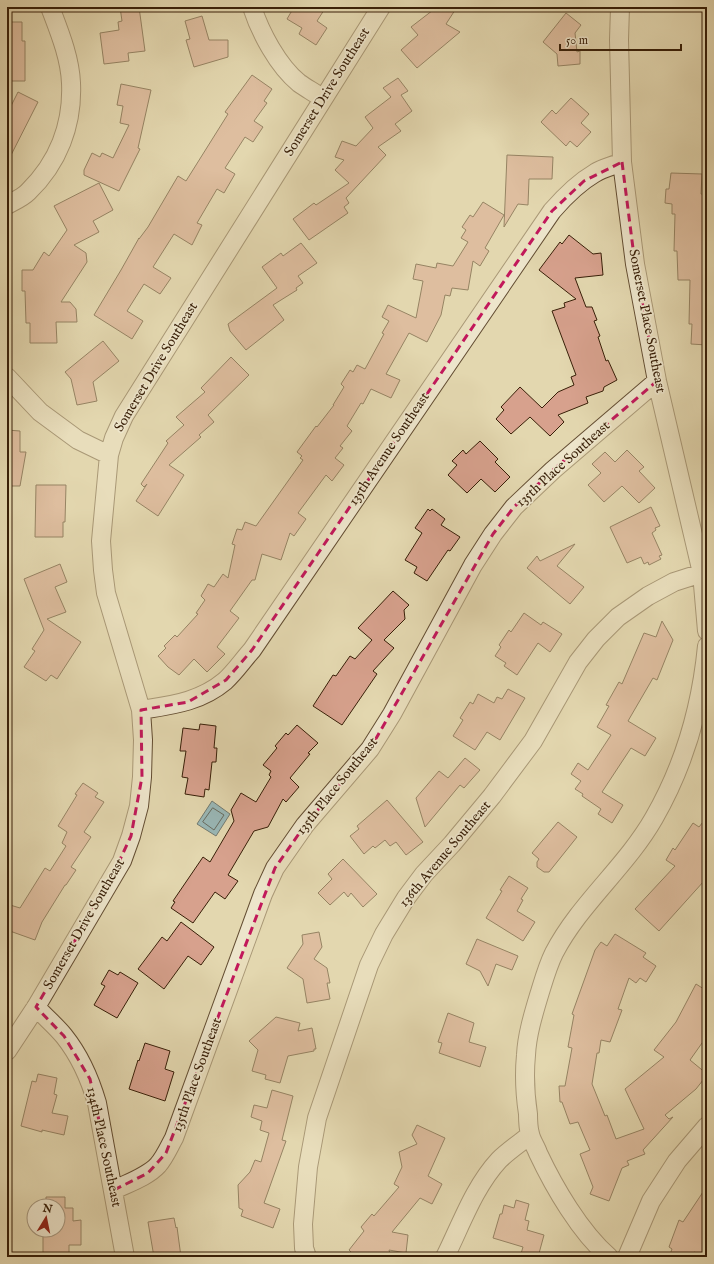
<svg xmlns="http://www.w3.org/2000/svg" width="714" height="1264" font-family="'IM FELL English',serif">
  <rect width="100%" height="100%" fill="#e3d7af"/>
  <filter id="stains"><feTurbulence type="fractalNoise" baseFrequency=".005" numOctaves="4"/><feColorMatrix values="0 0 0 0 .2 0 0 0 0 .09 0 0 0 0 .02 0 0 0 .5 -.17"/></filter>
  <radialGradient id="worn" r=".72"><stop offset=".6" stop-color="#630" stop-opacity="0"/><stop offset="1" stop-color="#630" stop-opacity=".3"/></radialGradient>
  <path fill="#99b7b6" stroke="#727a70" d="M212,801L230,814L216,836L197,824Z"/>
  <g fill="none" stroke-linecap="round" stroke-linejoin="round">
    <path stroke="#686b5f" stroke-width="1" d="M213,808L224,815L214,830L203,822Z"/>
  </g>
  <path fill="#d7a18d" stroke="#381f08" d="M120,7H139L145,51L128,53L129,61L104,64L100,33L119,30L118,22L122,21Z
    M294,7H326L317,21L327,28L316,45L299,34L302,28L287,19Z
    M437,7H457L446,24L460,32L417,68L401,50L418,35L411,27Z
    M566,13L581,25L575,33L577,52L580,51V64L558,66L557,54L543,42Z
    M202,16L209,40H228V57L194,67L186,40L190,39L185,21Z
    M7,22H22V41H25V81H7Z
    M252,75L272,89L264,101L267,103L254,121L263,127L253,142L245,137L225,168L235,174L224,193L217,189L197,223L202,225L192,245L174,234L153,267L171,278L160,294L144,284L127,311L143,321L132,339L94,315L121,270L139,238V239L148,227L178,176L186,181L228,114L225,112Z
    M398,78L408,91L401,95L412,111L395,124L401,131L378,147L386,155L346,198L349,203L344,207L348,213L309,240L293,219L314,203L316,205L349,183L335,170L344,160L335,157L342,141L356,146L373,128L365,117L391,97L383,88Z
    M121,84L151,90L138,148L140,149L119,191L84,175V170L92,153L100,157L102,153L113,158L129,125L120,123L123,106L117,105Z
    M18,92L38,102L7,163V114Z
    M571,98L589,114L581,123L591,132L577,147L570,141L566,146L541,122L552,110L556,114Z
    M507,155L553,157L552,179H529L528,205L518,204L504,227Z
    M671,173L702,174L701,194L707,195L704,294H707V345L691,344L692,324H689L690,280H678L677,251H674L675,214H672V204L665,203L666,189H669Z
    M99,183L113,210L93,221L99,232L74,245L86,253L87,262L61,302H70L76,309L77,322H56L57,343H30V323H26L25,291H22V270H33L44,252L49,256L67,230L54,206Z
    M483,202L504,215L485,248L489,251L480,266L473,261L468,290L452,288L450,296L445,295L441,315L427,342L409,333L386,374L400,380L391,398L371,389L363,404L361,403L347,426L352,431L340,446L343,448L335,458L344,465L332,481L326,475L298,513L306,519L294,536L290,533L281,560L262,554L255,580H252L230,611L239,618L217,647L225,654L207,672L194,659L179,675L168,667L158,656L166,648L164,646L175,635L177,637L198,614L196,613L205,600L201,596L208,584L214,587L223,574L228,578L235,545L232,544L237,529L242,530L245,522L256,526L303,460L300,458L302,456L297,452L316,426L317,427L334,405H333L344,387L341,384L350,370L353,372L357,365L365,369L384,334L382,333L389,321L382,317L388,305L416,318L423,281L413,279L416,264L436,268L437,263L453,266L468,242L461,238L466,230L462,227L470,215L473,217Z
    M569,235L593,254L601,253L603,275L575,278L586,307H592L597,320L594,321L600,336L598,337L606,361L608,360L617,380L604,387L603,391L586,397L588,403L558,415L564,422L550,436L530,417L511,434L496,419L504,410L501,407L520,387L542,408L558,392L574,385L571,377L576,375L552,311L565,307L564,303L576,299L539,270L560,242L562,244Z
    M301,243L317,263L298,276L303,283L296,288L297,290L273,305L284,320L246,350L230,331L228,324L277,288L262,267L281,253L283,256Z
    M103,341L119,361L93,382L97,401L77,405L71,379L65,372Z
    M231,357L249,375L208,415L214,422L199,435L201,437L169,465L184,475L158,516L136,501L147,484L144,487L141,484L168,443L166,441L184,425L176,417L205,392L201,388Z
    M7,430L20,431V452H26L20,486H7Z
    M480,441L498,459L495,462L510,477L495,492L481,479L467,493L448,475L457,465L452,461L463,450L466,454Z
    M627,450L644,467L639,471L655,488L639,503L622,486L604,502L588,485L601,473L592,464L605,452L615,462Z
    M36,485H66L65,522H63V537H35Z
    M651,507L660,526L655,528L656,530L652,533L662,555L659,556L661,559L649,565L648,562L644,564L641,557L627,563L610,527Z
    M428,509L430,511L432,509L445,519L441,525L460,537L450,551L448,550L427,581L414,573L417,567L405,560L422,533L415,528Z
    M575,544L557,566L584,587L570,604L527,568L537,556L540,561Z
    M60,564L67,582L55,587L66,612L47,619L81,642L57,679L51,675L46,681L24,667L35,651L32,649L44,630L24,579Z
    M393,591L409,605L404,610L405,619L384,640L394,648L373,671L377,674L342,725L313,706L333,675L336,676L350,656L355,659L372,640L358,628Z
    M524,613L541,625L543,622L562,634L550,652L538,643L517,675L504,666L506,663L495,656L501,647L499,645L509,630L511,632Z
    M662,621L673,640L657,680L653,678L628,721L656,738L645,756L631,748L602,792L623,805L612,823L598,814L601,809L582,796L583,794L575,789L581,781L571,774L578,763L588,770L611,735L597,727L609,706L606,705L619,682L622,684L644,633L656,637Z
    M508,689L525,698L500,740L487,732L475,750L453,736L463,720L460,718L470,702L473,704L478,694L494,703L497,697L502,699Z
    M200,724L216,726L214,748H217L216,762H212L209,790L205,789L204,797L185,794L188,778L182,777L186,751H180L183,728L199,730Z
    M297,725L318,743L308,753L310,754L290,778L299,787L286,802L283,799L268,827L254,831L228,875L238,881L225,899L215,892L193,923L171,908L175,902L173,901L203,857L210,862L234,821L231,810L241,793L256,802L271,777L269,775L271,771L263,765L277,748L275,746L286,733L288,735Z
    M465,758L480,770L464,788L460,785L425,827L416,798L439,771L448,778Z
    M83,783L98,793L95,797L104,802L84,832L91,837L71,867L76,870L66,885H65L42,922L35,940L7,930V907H9L10,905L20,908L45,868L50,871L66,846L62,843L67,832L58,826L77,795L75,794Z
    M387,800L423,842L406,855L396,842L390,846L385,840L375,848L373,846L364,854L350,836L359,829L357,826Z
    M707,817V851L704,856L707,862V880L704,881L659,931L635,909L675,866L666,860L673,848L675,850L693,823L699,827Z
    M558,822L577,837L549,872H544L537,867V862L539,859L532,853Z
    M343,859L377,894L363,907L351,893L348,897L344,892L330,905L318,893L332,879L328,874Z
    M509,876L528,888L521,899L523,900L517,911L535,922L523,941L486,918L502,891L500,890Z
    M181,922L214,947L201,965L188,956L164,989L138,969L162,937L167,941Z
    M319,932L322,947L314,959L327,968L330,983H327L330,999L307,1003L303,979L287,968L303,944L302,935Z
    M615,934L646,953L643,957L656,966L646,982L640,978L636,983L629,978L618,1009L622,1010L610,1042L601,1040L599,1053H597L592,1084L605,1116L607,1115L616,1139L644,1129L625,1089L664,1057L654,1050L676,1022L696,984L707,991V1036L690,1060L707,1074V1075L696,1089L665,1115L669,1119L673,1117L643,1150L645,1154L627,1161L629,1165L622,1168L609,1201L590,1194L593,1187L580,1154L590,1150L578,1122L570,1124L562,1102H560L559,1086H565L572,1048L568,1047L574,1015L572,1014L595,950L601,942L607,946Z
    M477,939L518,956L512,970L496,964L488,986L480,971L466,964Z
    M109,970L118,975L120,972L138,983L117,1018L94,1005L105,986L101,984Z
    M448,1013L474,1023L469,1042L486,1047L480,1067L439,1053L442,1043L438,1042Z
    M276,1017L300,1023L298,1031L312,1028L316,1049H314V1051L288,1056L280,1083L265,1079L266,1075L252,1071L258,1050L249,1041Z
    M145,1043L170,1051L165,1069L174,1072L165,1101L129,1089L138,1060L139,1061Z
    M38,1074L57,1078L54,1094L57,1095L52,1113L68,1116L64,1135L42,1130V1132L21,1126L32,1081L36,1082Z
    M272,1090L293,1096L282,1140L286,1141L264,1203L280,1209L273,1228L241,1216L243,1210L239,1208L238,1185L250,1172L255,1160L261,1162L269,1133L260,1130L262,1121L251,1117L254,1105L267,1108Z
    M417,1125L445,1138L428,1176L442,1184L432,1204L420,1198L392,1232L408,1235L406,1253L389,1250L391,1257H356L349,1250L364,1231L361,1227L372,1214L374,1216L399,1187L394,1184L402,1167L399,1152L417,1144L412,1135Z
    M707,1186V1257L694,1252L692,1257H669L672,1249L669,1247L679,1220L683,1222Z
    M46,1197H65V1208H73V1221L81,1220V1245H69V1254H43V1230H58V1206H46Z
    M516,1200L529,1204L525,1220L529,1221L527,1230L544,1235L538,1257H520L523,1247L493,1238L500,1214H502L504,1205L514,1208Z
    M174,1218L176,1228L177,1227L181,1257H154L148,1222Z"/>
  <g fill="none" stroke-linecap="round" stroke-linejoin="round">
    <defs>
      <path id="minor" d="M252,7C260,32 278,66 299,83C306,88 315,93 322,98
        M620,7L619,40L622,162L635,264L657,381L702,573L707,631
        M7,205C14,201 22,198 28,192C58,163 73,125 71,83C70,57 59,31 50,7
        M7,377L40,412L78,440L109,455
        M141,710C172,705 200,702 225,681C235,672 243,660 252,650L552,211C565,196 578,183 595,173C603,168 613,166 622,162
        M36,1007C45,1017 56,1026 64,1036C80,1056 90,1079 97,1103L125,1257
        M7,1051L36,1007L122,861L131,836L139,806L142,777L143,740L141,710L106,593L103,570L101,541L109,455L114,438L124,416L381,7
        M114,1190C128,1183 147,1177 158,1165C165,1157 169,1147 174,1138L263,894L275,868L305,825L370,749L392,714L473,565L493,534L514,507L553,470L657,381
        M307,1257L304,1248L303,1224L308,1167L317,1118L369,965L384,934L406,898L424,874L452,844L492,796L533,741L578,662L596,639L618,617L648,596L674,582L702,573
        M445,1257C461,1225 474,1187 499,1160C508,1151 520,1143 530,1135
        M609,1257C580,1232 554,1187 538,1153C536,1147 531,1140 530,1134C528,1127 528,1120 528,1114C525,1094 524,1075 526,1055C527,1034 534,1012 540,992C544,979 548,965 554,953C580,903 626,867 654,818C685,764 701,708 707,646
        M627,1257L651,1201L677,1161L707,1126"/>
    </defs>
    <use href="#minor" stroke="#634d32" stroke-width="20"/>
    <use href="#minor" stroke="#ede5cb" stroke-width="18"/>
  </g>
  <path d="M0 0H714V1264H0ZM622,162L635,264L657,381L553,470L514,507L493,534L370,749L305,825L275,868L166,1153L148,1173L114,1190L90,1079L64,1036L36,1007L111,879L131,836L142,777L141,710L188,702L226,680L252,650L552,211L584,181Z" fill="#e3d7af" fill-opacity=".55" fill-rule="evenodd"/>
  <path fill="none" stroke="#c2185b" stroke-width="3" stroke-dasharray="8 5" stroke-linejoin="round" d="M622,162L635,264L657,381L553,470L514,507L493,534L370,749L305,825L275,868L166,1153L148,1173L114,1190L90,1079L64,1036L36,1007L111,879L131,836L142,777L141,710L188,702L226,680L252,650L552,211L584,181Z"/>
  <g text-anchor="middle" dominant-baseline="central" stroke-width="3.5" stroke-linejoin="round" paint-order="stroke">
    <g font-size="14" fill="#381f08" stroke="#ede5cb">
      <text transform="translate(327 92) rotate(-58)">Somerset Drive Southeast</text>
      <text transform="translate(647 321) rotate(79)">Somerset Place Southeast</text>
      <text transform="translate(156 367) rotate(-59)">Somerset Drive Southeast</text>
      <text transform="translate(389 449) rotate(-56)">135th Avenue Southeast</text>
      <text transform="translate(563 464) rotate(-42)">135th Place Southeast</text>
      <text transform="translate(337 786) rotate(-51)">135th Place Southeast</text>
      <text transform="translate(445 854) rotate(-50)">136th Avenue Southeast</text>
      <text transform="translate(84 924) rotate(-60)">Somerset Drive Southeast</text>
      <text transform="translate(197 1075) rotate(-70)">135th Place Southeast</text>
      <text transform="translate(104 1147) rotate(78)">134th Place Southeast</text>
    </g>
  </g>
  <rect width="714" height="1264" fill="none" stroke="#e3d7af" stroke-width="24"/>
  <rect x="8" y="8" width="698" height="1248" fill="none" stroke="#381f08" stroke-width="2"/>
  <rect x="12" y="12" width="690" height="1240" fill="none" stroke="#381f08"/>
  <g transform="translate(46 1218) rotate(10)"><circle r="19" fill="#ede5cb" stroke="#a5967d"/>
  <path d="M0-3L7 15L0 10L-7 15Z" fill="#8f2418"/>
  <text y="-6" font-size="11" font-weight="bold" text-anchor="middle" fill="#381f08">N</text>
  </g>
  <path d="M560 44v6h121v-6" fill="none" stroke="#381f08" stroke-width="2"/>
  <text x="566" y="44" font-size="12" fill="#381f08" stroke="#ede5cb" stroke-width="3" paint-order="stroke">50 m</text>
  <rect width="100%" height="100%" filter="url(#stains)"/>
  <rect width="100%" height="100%" fill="url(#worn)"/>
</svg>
